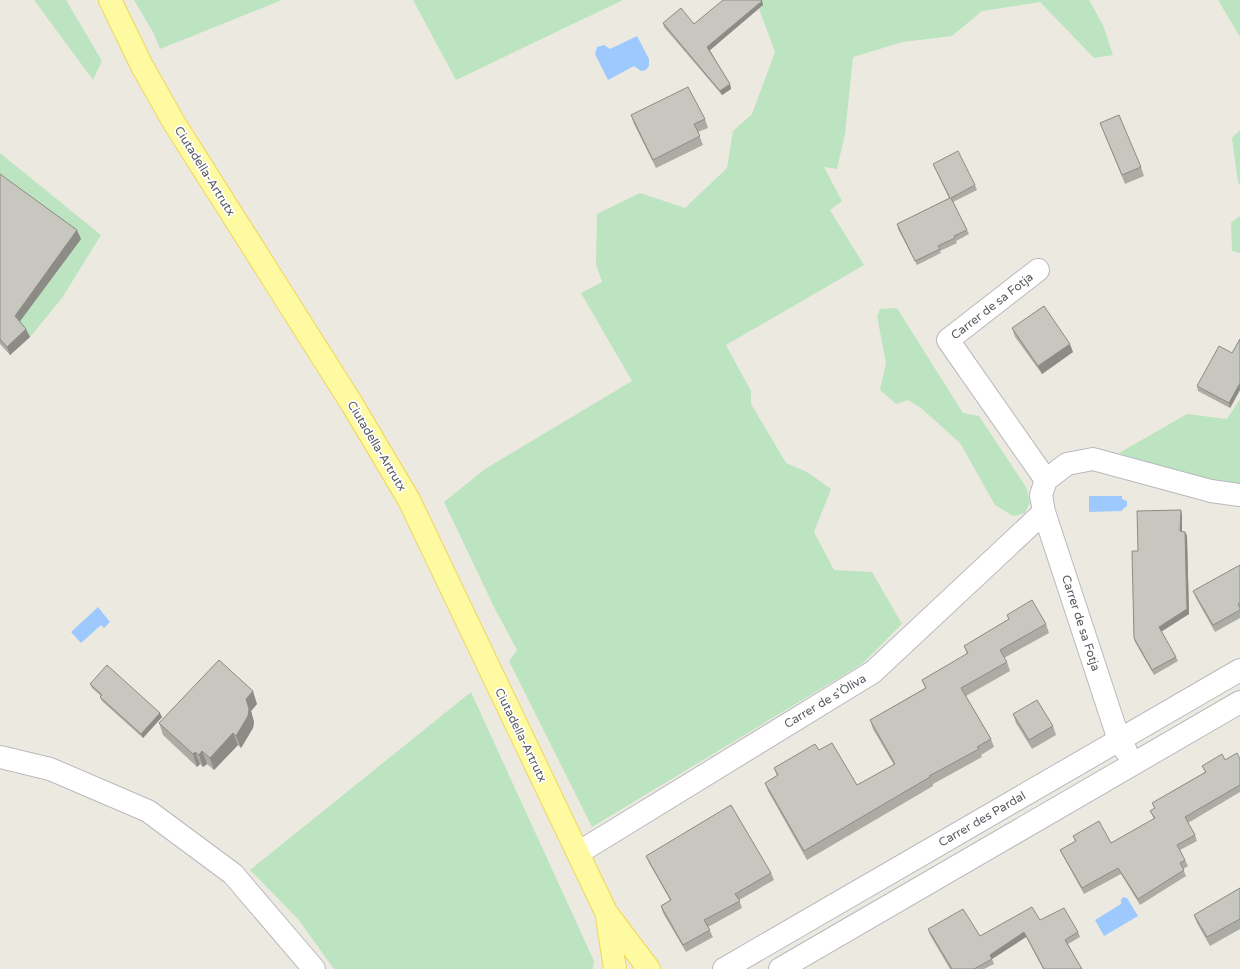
<svg xmlns="http://www.w3.org/2000/svg" width="1240" height="969" font-family="'Varela Round',sans-serif">
  <rect width="100%" height="100%" fill="#eceae0"/>
  <path fill="#bce4c0" d="M34,0H66L102,61L93,80Z
    M134,0H282L160,49L154,34Z
    M413,0H623L456,80Z
    M759,0H1089L1103,25L1113,55L1094,58L1040,2L982,11L952,36L903,42L853,57L845,134L837,169L824,167L842,201L830,210L864,265L726,345L751,391V404L786,463L807,472L831,489L814,532L834,570L872,572L902,624L862,664L592,827L509,661L517,650L495,609L444,502L485,469L632,381L581,293L602,282L596,264L597,214L640,193L685,208L727,168L733,131L752,114L775,52L759,9L763,5Z
    M1218,0H1240V37Z
    M1240,130V185L1238,183L1232,138Z
    M0,153L101,235L62,298L30,337L14,320L25,314L80,239L0,180Z
    M1240,216V253L1232,251L1231,223Z
    M897,308L963,413L979,416L1026,487L1030,502L1025,513L1013,516L995,505L960,443L921,408L908,400L896,404L880,390L886,363L877,316L880,309Z
    M1240,399V486L1178,474L1119,453L1187,414L1227,419Z
    M471,692L594,961L593,969H334L298,919L250,870Z"/>
  <path fill="#9dc9fe" d="M637,36L649,59V66L646,70L641,71L634,66L608,80L595,54L597,47L604,45L610,49Z
    M1089,496H1122V499L1127,501V506L1123,509L1122,511L1089,512Z
    M98,607L110,622L104,628L101,625L81,643L71,632Z
    M1123,897L1127,898L1138,916L1104,936L1095,920L1121,904V900Z"/>
  <g fill="none" stroke-linecap="round" stroke-linejoin="round">
    <defs>
      <path id="minor" d="M1038,270L948,340L1046,480
        M1126,751L1119,740L1044,512L1041,495L1046,480L1067,464L1093,459L1211,491L1240,495
        M0,757L50,769L148,811L233,874L314,969
        M578,853L873,672L1044,512
        M724,969L1240,670
        M780,969L1240,702"/>
      <path id="major" d="M110,0L142,66L173,121L352,404L409,500L606,912L649,969
        M607,917L615,969"/>
    </defs>
    <use href="#minor" stroke="#b8b9bf" stroke-width="24"/>
    <use href="#major" stroke="#f0d655" stroke-width="24"/>
    <use href="#minor" stroke="#fff" stroke-width="22"/>
    <use href="#major" stroke="#fefaa2" stroke-width="22"/>
  </g>
  <path fill="#acaba4" d="M762,1L763,5L710,50L730,84L731,89L722,95L664,27L663,23L694,24Z
    M631,115L705,119L708,128L698,132L703,145L656,168L634,124Z
    M1100,123L1141,167L1144,176L1125,184Z
    M933,164L975,185L977,190L953,202L969,234L956,241L957,243L940,251L941,253L917,265L898,229L897,224L949,198Z
    M0,174L81,239L20,321L30,337L10,355L0,344Z
    M1012,328L1073,352L1042,374L1015,337Z
    M1240,339V390L1230,408L1198,391L1197,386L1232,353Z
    M1182,515V532H1185L1187,536L1189,614L1161,631L1176,657L1178,661L1154,675L1135,642L1134,638L1138,551Z
    M1240,565V618L1215,632L1196,598L1193,591Z
    M1007,615L1046,624L1049,633L1004,658L1007,662L1010,671L966,696L991,739L994,747L981,755L982,757L933,784V786L807,860L768,791L765,783L777,776L774,768L819,750L857,785L894,765L873,729L870,720L925,688L922,680L967,654L964,646L1009,619Z
    M90,684L162,717L143,738L102,701L100,697L101,696L92,688Z
    M257,704L251,711L254,722L253,728L241,748L238,745L214,770L207,764L203,767L200,764L197,767L163,735L159,723Z
    M1013,714L1053,726L1056,735L1032,749L1016,723Z
    M1240,759V792L1188,823L1195,835L1197,841L1180,850L1188,866L1183,869L1186,876L1140,905L1121,874L1084,894L1063,856L1060,850L1075,841L1073,836L1111,843L1154,819L1150,811L1154,808L1152,803L1205,772L1202,766L1225,760Z
    M646,856L771,873L774,880L739,900L742,908L708,927L713,937L686,952L663,913L661,906L670,900L649,863Z
    M1240,888V929L1210,946L1197,923L1194,915Z
    M1040,920L1078,932L1080,937L1068,944L1082,969H1043L1026,937L992,959L994,964L984,969H950L930,935L928,929L980,936Z"/>
  <path fill="#8c8b86" d="M762,1L763,5L709,51L707,47Z
    M730,84L731,89L722,95L720,91Z
    M77,230L81,239L18,324L15,316Z
    M26,329L30,337L10,355L7,347Z
    M1070,344L1073,352L1042,374L1038,366Z
    M1240,383V390L1230,408L1229,403Z
    M1181,510L1182,515V536L1180,531Z
    M1185,532L1187,536L1189,614L1161,632L1159,627Z
    M253,691L257,704L251,711L254,722L253,728L241,748L236,736L246,699Z
    M160,713L162,717L143,738L141,734Z
    M233,733L238,745L214,770L210,758Z
    M202,751L207,764L203,767L199,755Z
    M195,752L200,764L197,767L193,754Z
    M1024,932L1026,937L992,959L990,955Z"/>
  <path fill="#c8c7bf" stroke="#8c8b86" d="M723,0H761L762,1L707,47L730,84L720,91L663,23L681,8L694,24Z
    M688,87L705,119L694,124L700,136L653,160L631,115Z
    M1119,115L1141,167L1122,175L1100,123Z
    M958,151L975,185L951,198L967,230L954,236L955,238L938,246L940,249L915,261L897,224L950,198L933,164Z
    M0,174L77,230L15,316L26,329L7,347L0,339Z
    M1044,306L1070,344L1038,366L1012,328Z
    M1240,339V383L1229,403L1197,386L1219,346L1232,353Z
    M1181,510L1180,531L1185,532L1187,609L1159,627L1176,657L1152,670L1134,638L1132,551H1138L1137,511Z
    M1240,565V603L1238,604L1240,608V610L1213,625L1193,591Z
    M1032,600L1046,624L1000,650L1007,662L961,688L991,739L977,747L979,749L929,776L930,777L804,851L765,783L778,775L774,768L815,744L819,750L832,743L857,785L895,764L870,720L926,688L922,680L968,653L964,646L1009,619L1007,615Z
    M219,660L253,691L246,699L249,709L248,716L236,736L233,733L210,758L202,751L199,755L195,752L193,754L159,723Z
    M107,665L160,713L141,734L100,697L102,695L90,684Z
    M1037,700L1053,726L1029,740L1013,714Z
    M1237,753L1240,759V785L1185,817L1195,835L1177,845L1185,860L1180,863L1184,870L1138,899L1118,868L1082,888L1060,850L1076,841L1073,836L1099,821L1111,843L1155,818L1150,811L1155,808L1152,803L1206,772L1202,766L1222,754L1225,760Z
    M731,805L771,873L735,894L740,901L704,920L710,930L683,945L661,906L671,900L646,856Z
    M1240,888V919L1207,937L1194,915Z
    M1032,907L1040,920L1064,908L1078,932L1065,940L1082,969H1044L1024,932L990,955L992,959L974,969H952L928,929L963,909L980,936Z"/>
  <g text-anchor="middle" dominant-baseline="central" stroke-width="3.5" stroke-linejoin="round" paint-order="stroke">
    <g font-size="12" fill="#595b61" stroke="#fff">
      <text transform="translate(205 171) rotate(58)">Ciutadella-Artrutx</text>
      <text transform="translate(992 306) rotate(-38)">Carrer de sa Fotja</text>
      <text transform="translate(377 446) rotate(59)">Ciutadella-Artrutx</text>
      <text transform="translate(1081 623) rotate(72)">Carrer de sa Fotja</text>
      <text transform="translate(825 701) rotate(-31)">Carrer de s'Òliva</text>
      <text transform="translate(521 735) rotate(64)">Ciutadella-Artrutx</text>
      <text transform="translate(982 819) rotate(-30)">Carrer des Pardal</text>
    </g>
  </g>
</svg>
